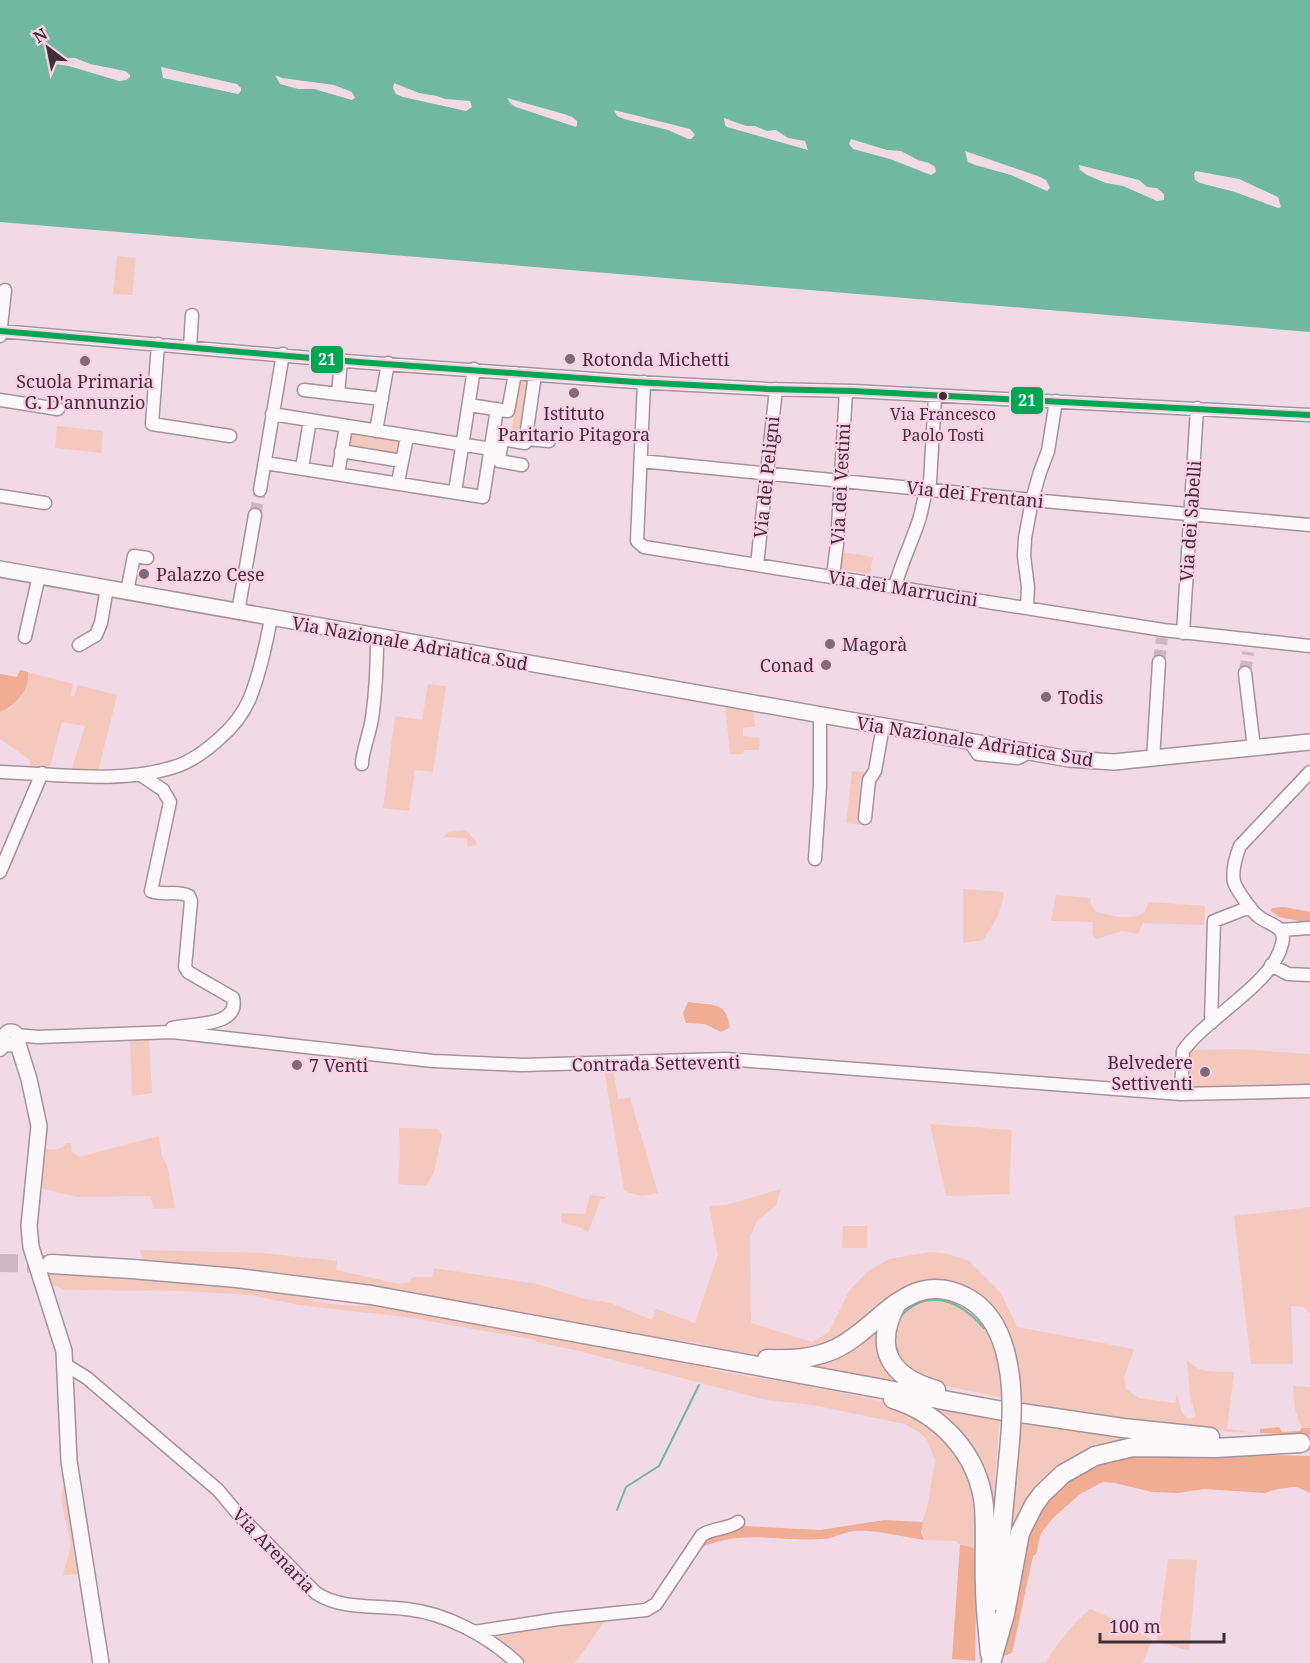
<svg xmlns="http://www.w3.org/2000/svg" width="1310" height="1663" font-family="'Noto Serif',serif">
  <rect width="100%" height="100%" fill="#f1d9e5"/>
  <path fill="#f5c8bd" d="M117,256L136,258L132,295L113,294Z
    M518,379L530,380L523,437L511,435Z
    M57,426L103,431L101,453L55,448Z
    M346,431L401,440L398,458L343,450Z
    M842,552L873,557L870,574L839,569Z
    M28,672L73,684L71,695L74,697L78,685L117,695L98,772H71L85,726L62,722L49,770H29L30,760L0,739V712L10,708L29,677Z
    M428,684L446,686L433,772L415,770L409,811L383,808L395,716L422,720Z
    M725,705L753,711L755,727L743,728V736L760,738L759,750H744L743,754H730Z
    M852,771L867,772L860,825L846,823Z
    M466,830L475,840L477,845L468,847L467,838L443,837L449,832Z
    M963,889L1004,892C1002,911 994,924 983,940L963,943Z
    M1056,895L1090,898L1091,904L1095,911C1109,916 1131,921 1144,913L1149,902L1205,906L1204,925L1143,923L1138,934L1122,931L1097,939L1092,934L1093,922L1051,921Z
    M130,1039H149L152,1093L132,1096Z
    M1238,1049L1310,1054V1087L1186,1090L1188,1057L1191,1050Z
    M604,1069H613L618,1099L630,1098L658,1193L641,1196L624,1191Z
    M930,1124L1012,1130L1009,1194L946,1196Z
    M399,1128L438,1129L442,1135L434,1172L426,1186L398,1184L400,1152Z
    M159,1136L162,1157L167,1165L175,1208L153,1209L151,1196L77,1197L36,1187L42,1142L45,1148C54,1151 61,1150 67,1143H71L72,1152L79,1157Z
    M781,1189L776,1205L757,1221L750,1237L751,1323L812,1342L829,1332L849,1291L867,1272L889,1259L931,1252L948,1254L969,1261L1001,1293L1017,1327L1134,1349L1124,1377L1126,1389L1139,1398L1175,1403L1177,1394L1182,1413L1189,1419L1196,1416L1190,1397L1187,1360C1201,1375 1215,1371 1234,1372L1227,1429L1260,1433C1179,1432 1101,1413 1020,1404L1013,1349L942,1282L845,1340L778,1357L728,1350L691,1342L643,1337L332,1280L144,1263L140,1250L263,1253L337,1261L336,1270L399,1284L407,1283L413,1277H432L434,1268L537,1284L585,1299L611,1303L652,1320L656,1309L695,1323L718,1255L709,1206L726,1205Z
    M590,1195L606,1197L605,1199H601L588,1232L579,1227L562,1223L561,1213H555L585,1214Z
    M1310,1207V1314L1304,1307L1291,1306L1293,1364H1251L1234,1216Z
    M843,1226H867V1248H842Z
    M43,1270L279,1291C292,1294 304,1298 316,1301C339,1307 363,1306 387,1305L680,1358L700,1366L723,1372L815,1387L899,1405L954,1446L969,1480L974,1499L977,1548L960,1545L956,1541L924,1540L921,1528L928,1504L935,1460L927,1440L919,1432L904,1424L813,1405L766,1400L575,1350L536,1342V1340L405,1317L298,1305L251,1295L185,1291L66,1290L46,1283Z
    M947,1297C955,1301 966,1304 973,1310C999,1331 1000,1368 1004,1398L927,1382L894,1357L895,1316L916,1299Z
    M879,1320L880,1336L917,1389L795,1367Z
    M1293,1386L1310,1387V1428H1302L1295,1410Z
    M918,1401L1000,1417L988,1567L984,1492Z
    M1019,1420L1167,1439L1131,1445L1008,1553Z
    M65,1481L81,1574L63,1575C65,1565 71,1552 70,1542C68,1523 56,1499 65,1481Z
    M1168,1559L1197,1560L1189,1651L1157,1641Z
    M1090,1609L1132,1627L1152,1640L1143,1663H1045C1058,1643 1072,1624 1090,1609Z
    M609,1615L575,1663H518L480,1633Z"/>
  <path fill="#f1ac94" d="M20,670L28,672C30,690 15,706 0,712V674L17,677Z
    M1284,907L1310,912V923L1279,917L1271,911L1272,908Z
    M688,1002C707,1006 729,999 729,1028L721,1032L705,1024L686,1023L683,1013Z
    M1279,1427L1282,1432L1299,1431L1302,1428H1310V1435L1260,1433V1429Z
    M1162,1452L1310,1456V1493C1306,1491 1300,1488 1296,1487C1289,1487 1271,1490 1265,1493L1204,1489L1178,1493L1152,1492L1115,1483L1103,1482L1080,1494L1053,1518L1041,1533L1036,1554L1033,1556L1012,1653L1000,1657L1012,1580L1038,1501L1096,1459Z
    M885,1520L923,1522L921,1532L924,1540C907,1537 870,1529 855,1531C844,1532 834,1538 824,1539C779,1542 739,1528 696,1550L707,1534L727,1525L820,1530Z
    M960,1545L977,1548L975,1661L952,1659Z"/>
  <path fill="#71b8a0" d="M0,0H1310V332L0,222Z"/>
  <path fill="#f1d9e5" d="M47,53L60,58H75L90,64L125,71L130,75V77L126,80L119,81L69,66L54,64L45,58Z
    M161,67L237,84L241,88V91L238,94L233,93L163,78Z
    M275,75L282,78L334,85L352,92L355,98L352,100L314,89H298L280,84Z
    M394,83L419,93L437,96L445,99L470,101L472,107L466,111L403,97L396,94L393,88Z
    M507,98L564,114L572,117L577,121V125L576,127L516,107L511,104Z
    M614,110L690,129L695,135L691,139H688L668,130L624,119L617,116Z
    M724,118L746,126H755L767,131L776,130L788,138L805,141L808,150L727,127L725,125Z
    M851,139L887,150L901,151L918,160L929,163L935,167L936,172L931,175L890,159L853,149L849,144Z
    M965,151L1038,176L1046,180L1050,188L1047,191L1011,175L975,165L968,162Z
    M1079,165L1139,180L1147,187L1157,188L1164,194V200L1157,201L1123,186L1106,183L1087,175L1080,170Z
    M1196,171L1239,179L1278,197L1281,207L1278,208L1235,192L1200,183L1195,180L1194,174Z"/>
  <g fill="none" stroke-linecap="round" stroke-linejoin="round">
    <path stroke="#71b8a0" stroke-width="2" d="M901,1316C929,1286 961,1302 984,1328
      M895,1344L898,1352
      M617,1510L626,1487L659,1466L699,1385"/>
    <path stroke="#ceb7c3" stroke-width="12" stroke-dasharray="12 6" stroke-linecap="butt" d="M255,515L260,490
      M1159,662L1162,638
      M1245,673L1248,652"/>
    <path stroke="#ceb7c3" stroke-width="18" stroke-dasharray="18 9" stroke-linecap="butt" d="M0,1263L51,1264"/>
    <defs>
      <path id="minor" d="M0,331L358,362L635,382L767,389L853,391L1310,415
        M0,336L5,290
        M158,344L152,424L230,436
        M190,347L192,315
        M341,360L338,394L382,399
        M644,382L637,541L644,547L1163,630L1310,646
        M304,390L338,394
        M0,400L58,409
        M469,405L508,411L515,373
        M272,414L491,449
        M376,431L388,363
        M526,439L549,441
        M341,451L402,461
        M641,461L1032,500L1310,525
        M265,463L483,497L497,409
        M522,465L499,461L502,439L525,443L535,375
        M302,468L310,420
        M338,474L346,426
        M398,482L407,437
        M260,490L283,354
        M455,492L474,369
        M0,496L45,503
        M757,565L776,389
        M833,576L837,544L846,391
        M895,586C902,562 910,546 918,523C923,510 923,494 930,482L935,396
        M127,592L134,556L147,558
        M1027,608L1028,587L1024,556L1025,538L1032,500L1040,472L1048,451L1056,401
        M238,612L255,515
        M1183,633L1197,408
        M25,637L39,576
        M79,645L96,635L101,623L107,588
        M1245,673L1254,748
        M970,742L978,754L1018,758L1028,753
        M1153,759L1159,662
        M362,764C361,756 371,729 372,718C376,691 377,664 377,637
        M0,772C55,774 121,784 174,767C191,762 207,750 220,738C233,727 243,714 250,698C260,673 266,645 271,618
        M141,775L163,790L170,802L151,891C163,896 177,890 189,896L191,901L185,967L188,972L233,998C240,1028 188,1023 172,1028
        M865,818L869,780L875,771L883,726
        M815,859L820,786V715
        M0,872L42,773
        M1280,930L1310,928
        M1271,965L1288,974L1310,975
        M1211,1023L1214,921L1250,907
        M16,1035L38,1037L172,1032L433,1061L522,1065L725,1059L1181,1094L1310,1091
        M0,1050L7,1043
        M1181,1094L1183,1051C1207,1017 1273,984 1282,944C1287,925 1268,925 1258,916C1252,912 1236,889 1234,882C1232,871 1236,856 1240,846L1310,772
        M66,1365L87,1378L218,1490L239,1515L316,1593C341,1610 376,1605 406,1609C446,1613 488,1636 517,1663
        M474,1632L558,1619L646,1610L656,1604L702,1535C714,1527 727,1530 738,1522"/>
      <path id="major" d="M0,569L1069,759L1114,762L1310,742
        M5 1038a6 6 0 1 1 12 0a6 6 0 1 1-12 0Z
        M17,1041L29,1079L39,1126L29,1226L31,1247L64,1351L69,1461L101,1663"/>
      <path id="highway" d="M51,1264L132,1269L237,1278L371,1295L1003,1411
        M896,1305C873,1349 890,1377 936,1390
        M767,1359C791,1360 813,1359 835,1349C880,1328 908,1267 966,1297C987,1308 999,1329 1005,1351
        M893,1399C941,1414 979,1455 984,1506C986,1532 984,1559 985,1585C985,1608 988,1631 990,1654
        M1021,1413L1123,1428L1210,1437
        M995,1601L1006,1483
        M991,1663L1005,1614L1020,1533L1034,1505L1042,1494L1063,1474L1095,1456L1133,1447L1215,1448L1301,1443"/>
    </defs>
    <use href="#minor" stroke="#a4939c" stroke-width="15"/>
    <use href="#major" stroke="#a4939c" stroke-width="18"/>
    <use href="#highway" stroke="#a4939c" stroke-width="21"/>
    <use href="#minor" stroke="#fdf9fb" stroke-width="12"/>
    <use href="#major" stroke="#fdf9fb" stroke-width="15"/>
    <use href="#highway" stroke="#fdf9fb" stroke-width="18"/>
    <defs>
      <path id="highway-bridge" d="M1005,1351C1017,1395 1010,1439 1006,1483"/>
    </defs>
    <use href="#highway-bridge" stroke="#a4939c" stroke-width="21" stroke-linecap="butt"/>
    <use href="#highway-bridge" stroke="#fdf9fb" stroke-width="18"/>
    <defs>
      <path id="bus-1" d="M0,331L358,362L635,382L767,389L853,391L1310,415"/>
    </defs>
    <use href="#bus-1" stroke="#fbcfe6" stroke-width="10"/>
    <use href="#bus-1" stroke="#00a651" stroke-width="6"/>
  </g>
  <g fill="#7f6b75" stroke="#fbcfe6" stroke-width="2">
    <circle cx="570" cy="359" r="6"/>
    <circle cx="85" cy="361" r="6"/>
    <circle cx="574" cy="393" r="6"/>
    <circle cx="144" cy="574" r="6"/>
    <circle cx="830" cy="644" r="6"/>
    <circle cx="826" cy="665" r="6"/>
    <circle cx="1046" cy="697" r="6"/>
    <circle cx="297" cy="1065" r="6"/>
    <circle cx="1205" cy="1072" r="6"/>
  </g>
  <circle fill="#413039" stroke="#fbcfe6" stroke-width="2" cx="943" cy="396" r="5"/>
  <g text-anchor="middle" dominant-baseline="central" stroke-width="4.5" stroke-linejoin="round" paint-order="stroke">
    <g font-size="16" fill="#413039" stroke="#fbcfe6">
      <text x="943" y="414">Via Francesco<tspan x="943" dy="21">Paolo Tosti</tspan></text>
    </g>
    <g font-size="18" fill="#413039" stroke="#fbcfe6" text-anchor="start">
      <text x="582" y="359">Rotonda Michetti</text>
      <text x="85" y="381" text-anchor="middle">Scuola Primaria<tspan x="85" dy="21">G. D'annunzio</tspan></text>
      <text x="574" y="413" text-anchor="middle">Istituto<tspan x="574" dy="21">Paritario Pitagora</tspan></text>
      <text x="156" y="574">Palazzo Cese</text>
      <text x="842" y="644">Magorà</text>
      <text x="814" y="665" text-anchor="end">Conad</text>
      <text x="1058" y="697">Todis</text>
      <text x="1193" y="1062" text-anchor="end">Belvedere<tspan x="1193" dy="21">Settiventi</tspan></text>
      <text x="309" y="1065">7 Venti</text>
    </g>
    <g font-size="18" fill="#413039" stroke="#fbcfe6">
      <text transform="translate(766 477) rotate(-84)">Via dei Peligni</text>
      <text transform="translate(840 484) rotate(-87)">Via dei Vestini</text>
      <text transform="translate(975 494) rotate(6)">Via dei Frentani</text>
      <text transform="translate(1190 521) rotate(-86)">Via dei Sabelli</text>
      <text transform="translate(903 588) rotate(9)">Via dei Marrucini</text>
      <text transform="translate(410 643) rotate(10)">Via Nazionale Adriatica Sud</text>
      <text transform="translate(975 741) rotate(9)">Via Nazionale Adriatica Sud</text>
      <text transform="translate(656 1063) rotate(-1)">Contrada Setteventi</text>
      <text transform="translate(274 1550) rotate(46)">Via Arenaria</text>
    </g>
  </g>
  <g stroke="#fbcfe6" stroke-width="2">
    <rect x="310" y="345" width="34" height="29" rx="6" fill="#00a651"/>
    <rect x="1010" y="386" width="34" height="29" rx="6" fill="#00a651"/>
  </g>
  <g font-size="16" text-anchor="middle" font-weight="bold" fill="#fff">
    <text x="327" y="365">21</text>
    <text x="1027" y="406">21</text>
  </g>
  <g transform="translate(48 48) rotate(328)" stroke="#fbcfe6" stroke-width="4.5" paint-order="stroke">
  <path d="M0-4.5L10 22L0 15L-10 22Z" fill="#413039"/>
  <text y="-9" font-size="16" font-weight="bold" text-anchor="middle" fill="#413039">N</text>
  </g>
  <path d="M1100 1633v9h124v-9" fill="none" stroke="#413039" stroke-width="3"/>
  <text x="1109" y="1633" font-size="18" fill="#413039" stroke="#fbcfe6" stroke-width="4.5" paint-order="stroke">100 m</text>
</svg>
